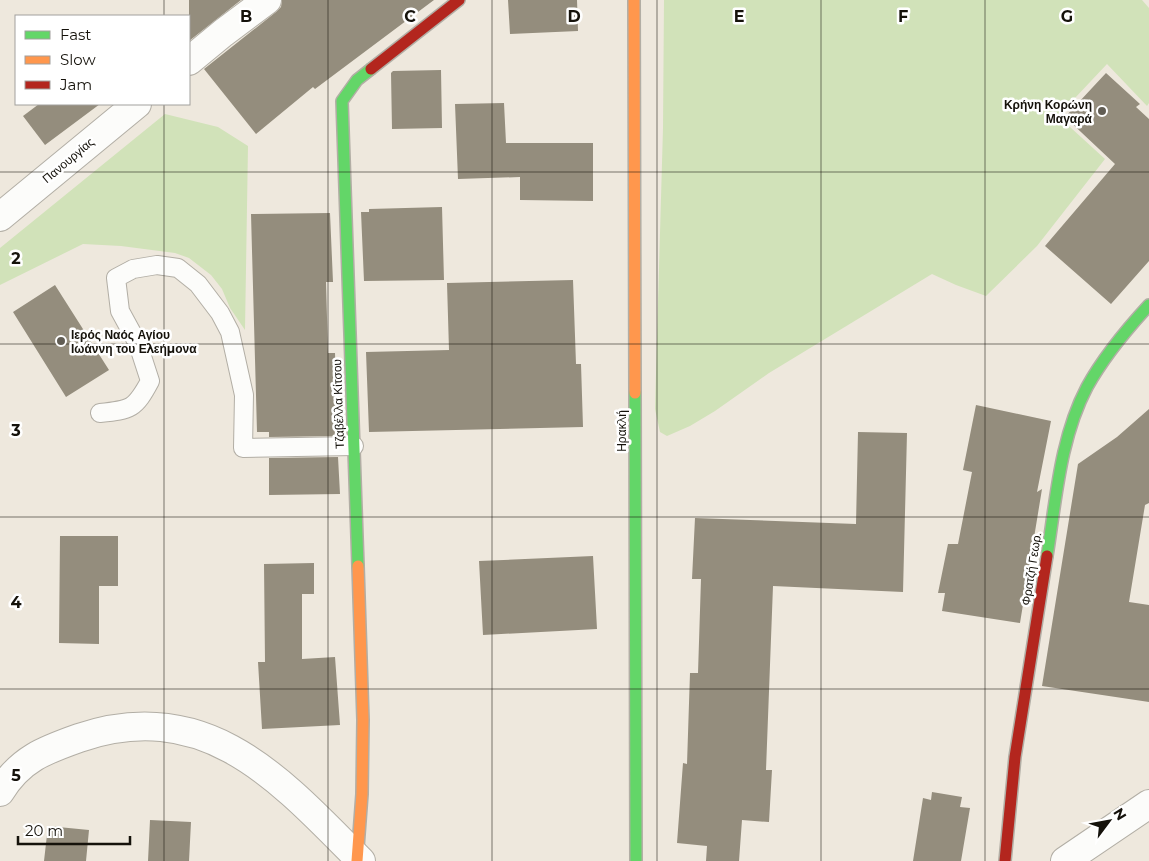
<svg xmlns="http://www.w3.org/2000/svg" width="1149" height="861" font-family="Montserrat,sans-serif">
  <rect width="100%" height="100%" fill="#eee8dd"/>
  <path fill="#d1e2b9" d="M664,0H1142L1149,8V103L1147,106L1107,64L1058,116L1105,159L1037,246L986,296L956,285L932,274L769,373L715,411L690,426L667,436L660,432L655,409L663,128Z
    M165,114L218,127L248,146L245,330L230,308L222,289L211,275L189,258L175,253L121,246L83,244L0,285V248Z"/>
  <path fill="#948d7d" d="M189,0H241L189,41Z
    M282,0H434L315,89L313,87L256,134L204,69L276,12L281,7Z
    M508,0H577L578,31L510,34Z
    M441,70L442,128L392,129L391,73L393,71Z
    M1106,73L1140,104L1136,107L1149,119V261L1111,304L1045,246L1115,164L1065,117Z
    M504,103L506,143H593V201L520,200V177L458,179L455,104Z
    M39,104H100L45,145L23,116Z
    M442,207L444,280L364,281L361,212H369V209Z
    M330,213L333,282H326L328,353H335L338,436L269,437V432H257L251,214Z
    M573,280L576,364H581L583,427L369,432L366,352L449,350L447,283Z
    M55,285L109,370L66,397L13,312Z
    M976,405L1051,421L1037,492L1042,489L1020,623L942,611L945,593H938L948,544H958L972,472L963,470Z
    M1149,409V503L1145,505L1129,602L1149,605V702L1042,686L1078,464L1117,437Z
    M858,432L907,433L903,592L773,586L766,770H772L769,822L742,820L739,861H706L707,846L677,843L683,763L687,764L690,673H698L701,579H692L695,518L856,524Z
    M338,457L340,494L269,495V458Z
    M60,536H118V586H99V644L59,643Z
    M593,556L597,629L483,635L479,561Z
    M314,563V594H302V659L335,657L340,725L262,729L258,662H265L264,564Z
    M932,792L962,797L960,807L970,808L961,861H913L923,798L931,800Z
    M150,820L191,822L189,861H148Z
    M48,826L89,830L86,861H44Z"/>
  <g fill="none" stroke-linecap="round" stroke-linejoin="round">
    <defs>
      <path id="lane" d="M100,413C131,410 135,409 150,381L138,344L120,311L116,278L133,269L157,265L178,268L198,284L220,313L230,332L244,395L243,448L354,446"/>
      <path id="street" d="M189,61L223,33L267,0
        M0,217L137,104
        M0,792C20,759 45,750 79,738C206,695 280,779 361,861
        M1065,861L1149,804"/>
      <path id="fast" d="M635,393L636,861
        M1047,556C1056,500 1060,438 1087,387C1104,356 1126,330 1149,305
        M358,566L342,101L357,80L371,69"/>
      <path id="slow" d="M634,0L635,393
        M357,861L362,794L363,720L358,566"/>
      <path id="jam" d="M371,69L459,0
        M1005,861L1015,757L1047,556"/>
    </defs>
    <use href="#lane" stroke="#b2aea5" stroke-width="20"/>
    <use href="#street" stroke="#b2aea5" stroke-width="30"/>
    <use href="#fast" stroke="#b2aea5" stroke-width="14"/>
    <use href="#slow" stroke="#b2aea5" stroke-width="14"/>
    <use href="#jam" stroke="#b2aea5" stroke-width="14"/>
    <use href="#lane" stroke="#fcfcfa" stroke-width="18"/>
    <use href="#street" stroke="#fcfcfa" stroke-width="28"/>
    <use href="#fast" stroke="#63d668" stroke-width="11"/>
    <use href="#slow" stroke="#ff974d" stroke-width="11"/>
    <use href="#jam" stroke="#b3261e" stroke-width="11"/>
  </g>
  <path fill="none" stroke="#15120b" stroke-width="1" stroke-opacity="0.55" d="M164,0V16M328,0V861M492,0V861M657,0V861M821,0V861M985,0V861M164,104V861M0,172H1149M0,344H1149M0,517H1149M0,689H1149"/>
  <g fill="#615d54" stroke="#fff" stroke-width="2">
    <circle cx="1102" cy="111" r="5"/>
    <circle cx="61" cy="341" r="5"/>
  </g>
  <g text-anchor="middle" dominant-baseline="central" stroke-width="5" stroke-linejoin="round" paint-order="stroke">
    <g font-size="12" font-weight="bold" fill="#15120b" stroke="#fff" text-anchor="end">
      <text x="1092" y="104">Κρήνη Κορώνη<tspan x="1092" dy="14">Μαγαρά</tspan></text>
      <text x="71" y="334" text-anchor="start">Ιερός Ναός Αγίου<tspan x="71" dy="14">Ιωάννη του Ελεήμονα</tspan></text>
    </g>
    <g font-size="12" fill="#15120b" stroke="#fff">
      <text transform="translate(68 160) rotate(-40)">Πανουργίας</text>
      <text transform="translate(338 404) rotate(-92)">Τζαβέλλα Κίτσου</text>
      <text transform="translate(621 431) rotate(-90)">Ηρακλή</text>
      <text transform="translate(1031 569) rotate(-81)">Φρατζή Γεωρ.</text>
    </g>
  </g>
  <g font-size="16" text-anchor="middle" font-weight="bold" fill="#15120b" stroke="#fff" stroke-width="5" stroke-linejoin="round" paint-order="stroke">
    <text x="246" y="22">B</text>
    <text x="410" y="22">C</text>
    <text x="574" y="22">D</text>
    <text x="739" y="22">E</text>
    <text x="903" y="22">F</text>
    <text x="1067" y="22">G</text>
    <text x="16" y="264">2</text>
    <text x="16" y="436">3</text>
    <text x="16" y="608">4</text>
    <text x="16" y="781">5</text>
  </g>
  <rect x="15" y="15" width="175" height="90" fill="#ffffff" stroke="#a1a09d"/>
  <rect x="25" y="31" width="25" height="8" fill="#63d668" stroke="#a1a09d"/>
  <text x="60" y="40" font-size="15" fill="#15120b">Fast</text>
  <rect x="25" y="56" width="25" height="8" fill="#ff974d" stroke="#a1a09d"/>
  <text x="60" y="65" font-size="15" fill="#15120b">Slow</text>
  <rect x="25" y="81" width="25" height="8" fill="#b3261e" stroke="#a1a09d"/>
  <text x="60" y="90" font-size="15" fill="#15120b">Jam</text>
  <g transform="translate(1109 821) rotate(58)" stroke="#ffffff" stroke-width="4" paint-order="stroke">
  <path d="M0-4L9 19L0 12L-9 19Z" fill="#15120b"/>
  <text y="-8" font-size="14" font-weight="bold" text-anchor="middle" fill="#15120b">N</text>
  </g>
  <path d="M18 836v8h112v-8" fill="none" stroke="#15120b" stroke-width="2.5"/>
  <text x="25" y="836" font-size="15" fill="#15120b" stroke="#ffffff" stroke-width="4" paint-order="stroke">20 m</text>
</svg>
